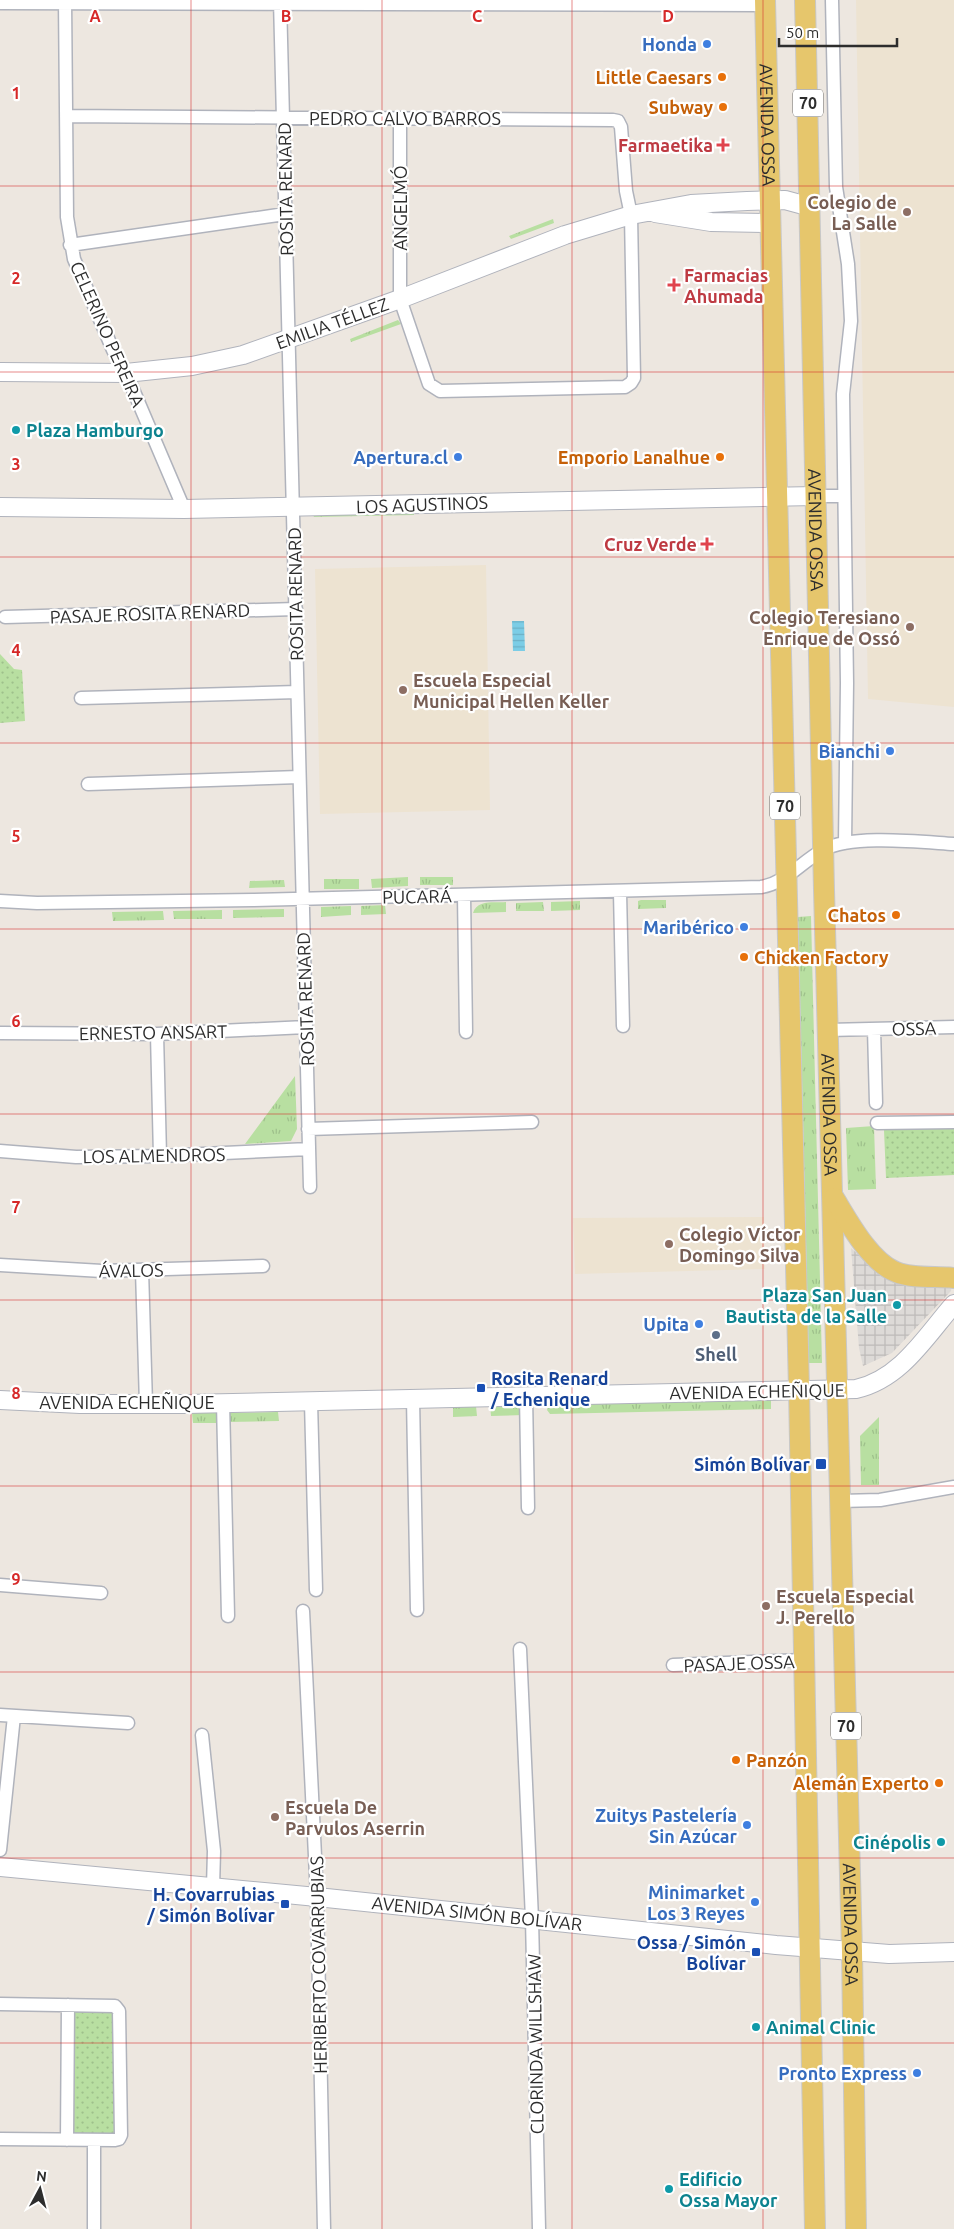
<svg xmlns="http://www.w3.org/2000/svg" width="954" height="2229" font-family="Ubuntu,sans-serif">
  <defs>
    <pattern id="grass-tufts" width="24" height="20" patternUnits="userSpaceOnUse" patternTransform="scale(1.25)"><rect width="24" height="20" fill="#b8dfa1"/><path d="M3 7l-1-3M5 7V3M7 7l1-3M15 17l-1-3M17 17v-4M19 17l1-3" fill="none" stroke="#9ec08b"/></pattern>
    <pattern id="park-dots" width="8" height="8" patternUnits="userSpaceOnUse" patternTransform="scale(1.25)"><rect width="8" height="8" fill="#b8dfa1"/><path d="M2 2h.1M6 6h.1" fill="none" stroke="#9ec08b" stroke-width="1.8" stroke-linecap="round"/></pattern>
    <pattern id="plaza-grid" width="8" height="8" patternUnits="userSpaceOnUse" patternTransform="scale(1.25)"><rect width="8" height="8" fill="#dddad7"/><path d="M0 4h8M4 0v8" fill="none" stroke="#bebbb9"/></pattern>
    <pattern id="water-rules" width="6" height="5" patternUnits="userSpaceOnUse" patternTransform="scale(1.25)"><rect width="6" height="5" fill="#7ccde6"/><path d="M0 2.5h6" fill="none" stroke="#6cb0c6"/></pattern>
  </defs>
  <rect width="100%" height="100%" fill="#ede7e0"/>
  <path fill="#ede3d1" d="M856,0H954V707L868,699Z
    M486,565L490,810L320,814L315,569Z
    M764,1217L765,1269L575,1274L573,1218Z"/>
  <path fill="url(#grass-tufts)" d="M553,219L554,223L511,239L509,236Z
    M398,320L401,324L351,342L350,339Z
    M414,513V515L314,517L313,515Z
    M408,877V886L372,888L371,879Z
    M420,877H453V885H420Z
    M324,879H359V889H324Z
    M284,880L285,887L249,888L250,881Z
    M641,900H666V908L638,909V901Z
    M580,901V910L551,911V902Z
    M506,902V912L473,913C477,899 494,903 506,902Z
    M543,902L544,911H516V903Z
    M385,905L386,914L361,915V906Z
    M351,906V915L321,917V907Z
    M284,909V917L233,918V910Z
    M222,910V919H174L173,911Z
    M163,911L164,920L113,921L112,912Z
    M811,916L822,1363H809L798,917Z
    M295,1076L297,1129L291,1141L245,1144Z
    M874,1126L876,1189L848,1190L846,1128Z
    M771,1398V1409L550,1414L547,1410L548,1405L552,1402Z
    M524,1404V1415L491,1416L490,1405Z
    M453,1406H476L477,1416L453,1417Z
    M218,1412V1423H193L192,1413Z
    M278,1412L279,1421L228,1422V1413Z
    M879,1417V1485H861L860,1436Z"/>
  <path fill="url(#park-dots)" d="M0,654L14,669L22,670L25,721L0,723Z
    M954,1127V1175L886,1178L884,1130Z
    M73,2008L116,2010L117,2130L115,2135L72,2136Z"/>
  <path fill="url(#plaza-grid)" d="M851,1248L878,1272L952,1284L951,1291L892,1353L863,1366L859,1348Z"/>
  <path fill="url(#water-rules)" d="M512,621H524L525,651H513Z"/>
  <g fill="none" stroke-linecap="round" stroke-linejoin="round">
    <defs>
      <path id="street" d="M65,0L67,217L74,259L113,350L126,373L184,509
        M280,0L310,1187
        M832,0L836,187L848,264L851,321L843,394L847,683L845,843
        M0,3L766,5
        M66,116L613,120L618,121L621,127L626,191L631,215L634,378L631,383L625,387L440,391L429,384L400,299V118
        M70,245L285,214
        M816,496H844
        M5,617L296,609
        M81,698L297,692
        M88,784L299,777
        M620,892L623,1026
        M464,895L466,1032
        M0,901L37,903L253,900L761,887C786,883 801,862 823,850C851,834 921,842 954,844
        M874,1029L876,1103
        M828,1030L954,1027
        M0,1033L157,1034L306,1027
        M157,1034L160,1156
        M877,1123L954,1122
        M308,1129L532,1122
        M0,1151L76,1157L160,1156L309,1149
        M0,1265L102,1271L263,1266
        M142,1270L146,1404
        M526,1396L528,1508
        M413,1399L417,1610
        M311,1402L316,1590
        M223,1403L228,1616
        M840,1501L880,1500L954,1487
        M0,1585L101,1593
        M303,1611L317,1897L324,2229
        M520,1649L532,1919L539,2229
        M673,1665L805,1660
        M0,1715L128,1723
        M202,1735L214,1851L213,1887
        M0,1850L14,1716
        M0,2004L115,2006L119,2011L121,2135L119,2139L115,2140L0,2139
        M67,2140L68,2005
        M94,2229V2140"/>
      <path id="secondary" d="M655,213L711,222L771,223
        M0,372L126,373L192,366L243,355L400,299L565,235L631,215L691,204L747,201L785,200L811,207
        M0,507L184,509L816,496
        M0,1400L80,1404H186L856,1389C901,1379 926,1336 954,1304
        M0,1867L317,1897L776,1945L889,1954L954,1952"/>
      <g id="primary">
        <path id="s1" d="M765,0L799,1389L815,2229"/>
        <path id="s2" d="M805,0L824,890L852,1951L856,2229"/>
        <path d="M834,1198C848,1221 870,1262 896,1272C913,1279 936,1276 954,1278"/>
      </g>
    </defs>
    <use href="#street" stroke="#b0b3bc" stroke-width="15"/>
    <use href="#secondary" stroke="#b0b3bc" stroke-width="20"/>
    <use href="#primary" stroke="#c8c8c8" stroke-width="22"/>
    <use href="#street" stroke="#fff" stroke-width="12"/>
    <use href="#secondary" stroke="#fff" stroke-width="18"/>
    <use href="#primary" stroke="#e6c66c" stroke-width="20"/>
  </g>
  <path fill="none" stroke="#d62828" stroke-width="1" stroke-opacity="0.55" d="M191,0V2229M382,0V2229M572,0V2229M763,0V2229M0,186H954M0,372H954M0,557H954M0,743H954M0,929H954M0,1114H954M0,1300H954M0,1486H954M0,1672H954M0,1858H954M0,2043H954"/>
  <g fill="#3f7fe0" stroke="#fff" stroke-width="2">
    <circle cx="707" cy="44" r="5"/>
    <circle cx="458" cy="457" r="5"/>
    <circle cx="890" cy="751" r="5"/>
    <circle cx="744" cy="927" r="5"/>
    <circle cx="699" cy="1324" r="5"/>
    <circle cx="747" cy="1825" r="5"/>
    <circle cx="755" cy="1902" r="5"/>
    <circle cx="917" cy="2073" r="5"/>
  </g>
  <g fill="#e8710a" stroke="#fff" stroke-width="2">
    <circle cx="722" cy="77" r="5"/>
    <circle cx="723" cy="107" r="5"/>
    <circle cx="720" cy="457" r="5"/>
    <circle cx="896" cy="915" r="5"/>
    <circle cx="744" cy="957" r="5"/>
    <circle cx="736" cy="1760" r="5"/>
    <circle cx="939" cy="1783" r="5"/>
  </g>
  <g fill="#e0444e" stroke="#fff" stroke-width="2">
    <path d="M720.5 137.5h5v5h5v5h-5v5h-5v-5h-5v-5h5z"/>
    <path d="M671.5 277.5h5v5h5v5h-5v5h-5v-5h-5v-5h5z"/>
    <path d="M704.5 536.5h5v5h5v5h-5v5h-5v-5h-5v-5h5z"/>
  </g>
  <g fill="#8d6e63" stroke="#fff" stroke-width="2">
    <circle cx="907" cy="212" r="5"/>
    <circle cx="910" cy="627" r="5"/>
    <circle cx="403" cy="690" r="5"/>
    <circle cx="669" cy="1244" r="5"/>
    <circle cx="766" cy="1606" r="5"/>
    <circle cx="275" cy="1817" r="5"/>
  </g>
  <g fill="#0f9aa8" stroke="#fff" stroke-width="2">
    <circle cx="16" cy="430" r="5"/>
    <circle cx="897" cy="1305" r="5"/>
    <circle cx="941" cy="1842" r="5"/>
    <circle cx="756" cy="2027" r="5"/>
    <circle cx="669" cy="2189" r="5"/>
  </g>
  <circle fill="#5c6f8a" stroke="#fff" stroke-width="2" cx="716" cy="1335" r="5"/>
  <g fill="#1a4fb4" stroke="#fff" stroke-width="2">
    <rect x="476" y="1383" width="10" height="10" rx="2.5"/>
    <rect x="815" y="1458" width="12" height="12" rx="2.5"/>
    <rect x="280" y="1899" width="10" height="10" rx="2.5"/>
    <rect x="751" y="1947" width="10" height="10" rx="2.5"/>
  </g>
  <g text-anchor="middle" dominant-baseline="central" stroke-width="4.5" stroke-linejoin="round" paint-order="stroke">
    <g fill="#fff" stroke="#6c6c6c" stroke-width="1">
      <rect x="793" y="89.5" width="30" height="27" rx="4"/>
      <rect x="770" y="792.5" width="30" height="27" rx="4"/>
      <rect x="831" y="1712.5" width="30" height="27" rx="4"/>
    </g>
    <g font-size="16" font-weight="bold" fill="#2d2d2d">
      <text x="808" y="103">70</text>
      <text x="785" y="806">70</text>
      <text x="846" y="1726">70</text>
    </g>
    <g font-size="18" font-weight="bold" fill="#366cbe" stroke="#fff" text-anchor="end">
      <text x="697" y="44">Honda</text>
      <text x="448" y="457">Apertura.cl</text>
      <text x="880" y="751">Bianchi</text>
      <text x="734" y="927">Maribérico</text>
      <text x="689" y="1324">Upita</text>
      <text x="737" y="1815">Zuitys Pastelería<tspan x="737" dy="21">Sin Azúcar</tspan></text>
      <text x="745" y="1892">Minimarket<tspan x="745" dy="21">Los 3 Reyes</tspan></text>
      <text x="907" y="2073">Pronto Express</text>
    </g>
    <g font-size="18" font-weight="bold" fill="#c56008" stroke="#fff" text-anchor="end">
      <text x="712" y="77">Little Caesars</text>
      <text x="713" y="107">Subway</text>
      <text x="710" y="457">Emporio Lanalhue</text>
      <text x="886" y="915">Chatos</text>
      <text x="754" y="957" text-anchor="start">Chicken Factory</text>
      <text x="746" y="1760" text-anchor="start">Panzón</text>
      <text x="929" y="1783">Alemán Experto</text>
    </g>
    <g font-size="18" fill="#2d2d2d" stroke="#fff">
      <text x="405" y="118">PEDRO CALVO BARROS</text>
      <text stroke="none"><textPath href="#s1" startOffset="125">AVENIDA OSSA</textPath></text>
      <text transform="translate(285 189) rotate(-91)">ROSITA RENARD</text>
      <text transform="translate(400 208) rotate(-90)">ANGELMÓ</text>
      <text transform="translate(332 323) rotate(-20)">EMILIA TÉLLEZ</text>
      <text transform="translate(108 334) rotate(66)">CELERINO PEREIRA</text>
      <text transform="translate(422 504) rotate(-2)">LOS AGUSTINOS</text>
      <text stroke="none"><textPath href="#s2" startOffset="530">AVENIDA OSSA</textPath></text>
      <text transform="translate(295 594) rotate(-91)">ROSITA RENARD</text>
      <text transform="translate(150 613) rotate(-2)">PASAJE ROSITA RENARD</text>
      <text transform="translate(417 896) rotate(-1)">PUCARÁ</text>
      <text transform="translate(305 999) rotate(-92)">ROSITA RENARD</text>
      <text transform="translate(914 1028) rotate(-1)">OSSA</text>
      <text transform="translate(153 1032) rotate(-1)">ERNESTO ANSART</text>
      <text stroke="none"><textPath href="#s2" startOffset="1115">AVENIDA OSSA</textPath></text>
      <text transform="translate(154 1155) rotate(-1)">LOS ALMENDROS</text>
      <text transform="translate(131 1270) rotate(-1)">ÁVALOS</text>
      <text transform="translate(757 1391) rotate(-1)">AVENIDA ECHEÑIQUE</text>
      <text x="127" y="1402">AVENIDA ECHEÑIQUE</text>
      <text transform="translate(739 1663) rotate(-2)">PASAJE OSSA</text>
      <text transform="translate(477 1913) rotate(6)">AVENIDA SIMÓN BOLÍVAR</text>
      <text stroke="none"><textPath href="#s2" startOffset="1925">AVENIDA OSSA</textPath></text>
      <text transform="translate(318 1965) rotate(-91)">HERIBERTO COVARRUBIAS</text>
      <text transform="translate(535 2044) rotate(-91)">CLORINDA WILLSHAW</text>
    </g>
    <g font-size="18" font-weight="bold" fill="#be3a42" stroke="#fff" text-anchor="end">
      <text x="713" y="145">Farmaetika</text>
      <text x="684" y="275" text-anchor="start">Farmacias<tspan x="684" dy="21">Ahumada</tspan></text>
      <text x="697" y="544">Cruz Verde</text>
    </g>
    <g font-size="18" font-weight="bold" fill="#785e54" stroke="#fff" text-anchor="start">
      <text x="897" y="202" text-anchor="end">Colegio de<tspan x="897" dy="21">La Salle</tspan></text>
      <text x="900" y="617" text-anchor="end">Colegio Teresiano<tspan x="900" dy="21">Enrique de Ossó</tspan></text>
      <text x="413" y="680">Escuela Especial<tspan x="413" dy="21">Municipal Hellen Keller</tspan></text>
      <text x="679" y="1234">Colegio Víctor<tspan x="679" dy="21">Domingo Silva</tspan></text>
      <text x="776" y="1596">Escuela Especial<tspan x="776" dy="21">J. Perello</tspan></text>
      <text x="285" y="1807">Escuela De<tspan x="285" dy="21">Parvulos Aserrin</tspan></text>
    </g>
    <g font-size="18" font-weight="bold" fill="#0d838f" stroke="#fff" text-anchor="start">
      <text x="26" y="430">Plaza Hamburgo</text>
      <text x="887" y="1295" text-anchor="end">Plaza San Juan<tspan x="887" dy="21">Bautista de la Salle</tspan></text>
      <text x="931" y="1842" text-anchor="end">Cinépolis</text>
      <text x="766" y="2027">Animal Clinic</text>
      <text x="679" y="2179">Edificio<tspan x="679" dy="21">Ossa Mayor</tspan></text>
    </g>
    <g font-size="18" font-weight="bold" fill="#4e5e75" stroke="#fff">
      <text x="716" y="1354">Shell</text>
    </g>
    <g font-size="18" font-weight="bold" fill="#164399" stroke="#fff" text-anchor="end">
      <text x="491" y="1378" text-anchor="start">Rosita Renard<tspan x="491" dy="21">/ Echenique</tspan></text>
      <text x="810" y="1464">Simón Bolívar</text>
      <text x="275" y="1894">H. Covarrubias<tspan x="275" dy="21">/ Simón Bolívar</tspan></text>
      <text x="746" y="1942">Ossa / Simón<tspan x="746" dy="21">Bolívar</tspan></text>
    </g>
  </g>
  <g font-size="16" text-anchor="middle" font-weight="bold" fill="#d62828" stroke="#fff" stroke-width="4.5" stroke-linejoin="round" paint-order="stroke">
    <text x="95" y="22">A</text>
    <text x="286" y="22">B</text>
    <text x="477" y="22">C</text>
    <text x="668" y="22">D</text>
    <text x="16" y="99">1</text>
    <text x="16" y="284">2</text>
    <text x="16" y="470">3</text>
    <text x="16" y="656">4</text>
    <text x="16" y="842">5</text>
    <text x="16" y="1027">6</text>
    <text x="16" y="1213">7</text>
    <text x="16" y="1399">8</text>
    <text x="16" y="1585">9</text>
  </g>
  <g transform="translate(40 2189) rotate(7)" stroke="#ffffff" stroke-width="4" paint-order="stroke">
  <path d="M0-4L9 19L0 12L-9 19Z" fill="#2d2d2d"/>
  <text y="-8" font-size="14" font-weight="bold" text-anchor="middle" fill="#2d2d2d">N</text>
  </g>
  <path d="M779 38v8h118v-8" fill="none" stroke="#2d2d2d" stroke-width="2.5"/>
  <text x="786" y="38" font-size="15" fill="#2d2d2d" stroke="#ffffff" stroke-width="4" paint-order="stroke">50 m</text>
</svg>
